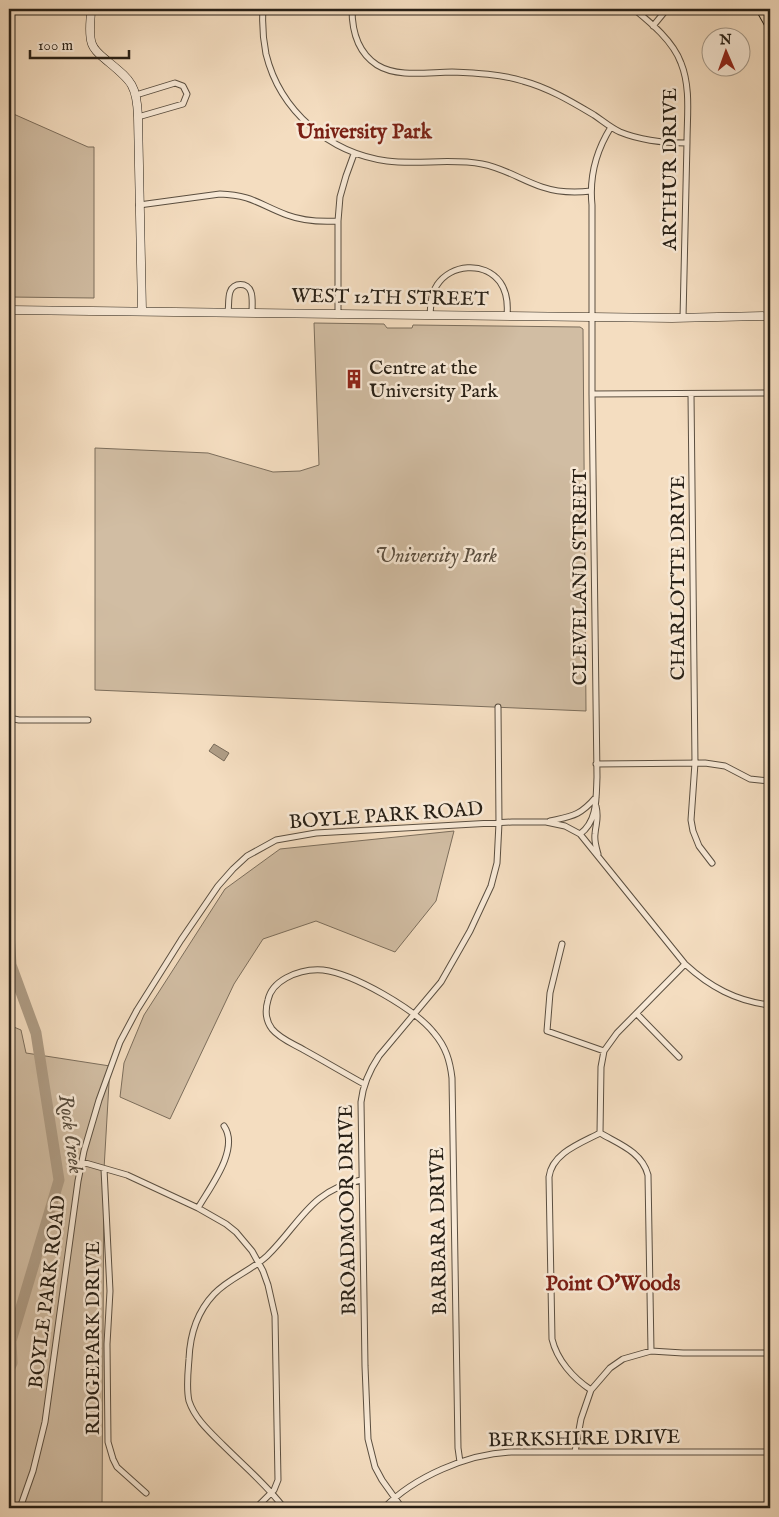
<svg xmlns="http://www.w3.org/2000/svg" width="779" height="1517" font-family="'IM FELL English',serif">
  <rect width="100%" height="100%" fill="#f4ddc0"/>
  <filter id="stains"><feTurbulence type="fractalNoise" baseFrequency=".004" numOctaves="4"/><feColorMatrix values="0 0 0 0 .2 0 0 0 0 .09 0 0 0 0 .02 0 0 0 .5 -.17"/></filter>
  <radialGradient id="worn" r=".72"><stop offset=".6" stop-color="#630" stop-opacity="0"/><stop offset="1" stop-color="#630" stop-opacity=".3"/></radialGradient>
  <path fill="#d1bda3" stroke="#7c6e5c" d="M9,112L88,147H94V298L9,297Z
    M314,323L384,324L387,328H412L413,325L580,327L583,329L586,711L95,690V448L208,453L273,472L300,471L319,465Z
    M454,831L436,901L395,952L316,921L263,939L234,984L170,1119L120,1097L124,1063L144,1015L225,889L280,849Z
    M9,1025L21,1030L26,1053L110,1066L104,1169L102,1508H9Z"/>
  <path fill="#af9d86" stroke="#796b59" d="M214,744L229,753L224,761L209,751Z"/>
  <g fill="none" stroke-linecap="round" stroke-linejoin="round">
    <path stroke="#af9d86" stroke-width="11" d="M9,931L11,965L36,1033L59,1180L11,1341L12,1363L9,1369"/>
    <defs>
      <path id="street" d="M263,9C262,24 263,39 266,54C280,111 329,153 387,161C418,165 451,158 482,164C504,168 521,180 542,187C557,192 575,193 591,191
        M352,9C352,31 357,52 377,65C398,78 429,72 452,72C476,73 500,74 523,81C549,88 572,102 594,115C603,121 611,128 620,132C642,141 663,143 687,143
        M634,9C651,23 673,41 681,63C691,88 687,116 687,142C686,201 684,259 683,318
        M653,26L667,9
        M136,95L175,83L183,86L187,94L183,104L138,117
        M139,205L220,194C252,195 260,205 287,215C303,221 321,222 338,221
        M228,312C229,306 228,298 230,292C233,282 248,282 251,292C253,298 252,306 252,313
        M338,313V221L340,197L346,176L354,154
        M430,314C431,304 431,293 437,285C451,264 484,261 500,282C507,292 508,304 507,315
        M592,394L770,393
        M691,394L695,763L691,820L693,831L699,846L712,863
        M9,718L19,720H88
        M596,764L705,763L725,766L750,779L770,781
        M596,806C599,819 596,822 595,834C594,841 596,847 598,854
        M550,821C572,816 580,816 596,797
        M580,834C598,821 596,797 597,777L592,394V205C589,176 596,151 611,127
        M562,944L550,993L547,1031L604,1051
        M637,1014L679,1057
        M364,1084C344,1073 324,1061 304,1050C294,1044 280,1039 272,1029C266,1021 265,1010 268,1000C270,990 277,983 286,978C297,972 311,969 323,970C354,974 415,1009 434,1033C446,1047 450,1061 452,1078L458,1448L460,1462
        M600,1133C619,1144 642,1152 648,1175L651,1351
        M600,1133L601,1067L604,1051L617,1033L685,964
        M82,1162L127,1175L198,1208L226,1224L236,1232L252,1251L263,1271L268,1285L275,1316L278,1480L274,1490L256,1508
        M104,1169L110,1291L107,1344L108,1442L113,1459L117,1467L146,1493
        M198,1208C210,1187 240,1149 224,1126
        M591,1390C573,1378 557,1360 552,1339L549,1177C552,1153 581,1143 600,1133
        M575,1452L581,1419L591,1390L610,1368L623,1359L651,1351L683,1353H770
        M20,1508L33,1471L45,1422L78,1181L84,1151L99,1100L120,1042L137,1010L181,940L218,886L233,869L247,856L276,840L316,833L512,822H546L565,826L580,834L685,964C710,987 736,1001 770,1005
        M284,1508C267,1485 244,1466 223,1445C210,1432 195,1419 189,1401C186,1388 188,1372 189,1359C190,1334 197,1312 214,1294C229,1278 251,1271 267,1256C301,1223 309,1191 361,1180
        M384,1508C414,1477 467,1454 511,1452H770
        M402,1508L382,1480L375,1467L368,1439L365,1366L361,1102C363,1084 369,1071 379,1056L441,982L470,931L491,886L497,863L499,823L498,707"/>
      <path id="secondary" d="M91,9C91,19 88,34 92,44C94,50 100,55 105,59C130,80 137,83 138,117L142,311
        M9,310L672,318L770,316"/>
      <path id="highway" d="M761,9L770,25"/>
    </defs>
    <use href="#street" stroke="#5b4f40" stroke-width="7"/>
    <use href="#secondary" stroke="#282016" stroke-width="9"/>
    <use href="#highway" stroke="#282016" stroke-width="11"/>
    <use href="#street" stroke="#f8e9d6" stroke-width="5"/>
    <use href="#secondary" stroke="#f8e9d6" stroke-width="8"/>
    <use href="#highway" stroke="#f4ddc0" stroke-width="9"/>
  </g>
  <defs>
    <symbol id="building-bare" viewBox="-9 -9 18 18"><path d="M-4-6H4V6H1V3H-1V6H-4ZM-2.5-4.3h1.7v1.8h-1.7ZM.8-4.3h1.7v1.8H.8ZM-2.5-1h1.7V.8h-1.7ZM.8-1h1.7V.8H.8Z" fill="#8f2418" stroke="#f8e9d6" stroke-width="2.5" paint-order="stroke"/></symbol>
  </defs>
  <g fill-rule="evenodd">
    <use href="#building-bare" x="340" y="365" width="28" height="28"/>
  </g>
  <g text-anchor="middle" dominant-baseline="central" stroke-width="5" stroke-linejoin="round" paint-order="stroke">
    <g font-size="20" fill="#282016" stroke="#f8e9d6">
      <text transform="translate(670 169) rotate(-90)">ARTHUR DRIVE</text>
      <text transform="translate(390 298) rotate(1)">WEST 12TH STREET</text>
      <text transform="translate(580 577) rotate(-90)">CLEVELAND STREET</text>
      <text transform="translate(678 578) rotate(-90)">CHARLOTTE DRIVE</text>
      <text transform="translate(386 816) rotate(-4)">BOYLE PARK ROAD</text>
      <text transform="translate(348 1210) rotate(-91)">BROADMOOR DRIVE</text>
      <text transform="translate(439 1231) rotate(-91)">BARBARA DRIVE</text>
      <text transform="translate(48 1292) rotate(-83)">BOYLE PARK ROAD</text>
      <text transform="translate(93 1338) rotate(-90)">RIDGEPARK DRIVE</text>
      <text transform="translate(584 1439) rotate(-1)">BERKSHIRE DRIVE</text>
    </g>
    <g font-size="20" fill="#282016" stroke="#f8e9d6" text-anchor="start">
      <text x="369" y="368">Centre at the<tspan x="369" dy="23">University Park</tspan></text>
    </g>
    <g font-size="20" font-style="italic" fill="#5b4f40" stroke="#f8e9d6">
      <text x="436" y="556">University Park</text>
    </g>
    <g font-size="21" font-weight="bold" fill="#7a1f14" stroke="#f8e9d6">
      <text x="364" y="132">University Park</text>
      <text x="613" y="1284">Point O'Woods</text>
    </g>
    <g font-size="21" font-style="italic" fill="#574c3d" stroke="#f8e9d6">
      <text transform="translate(70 1134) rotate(82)">Rock Creek</text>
    </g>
  </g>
  <rect width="779" height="1517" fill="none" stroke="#f4ddc0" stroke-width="30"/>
  <rect x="10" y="10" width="759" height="1497" fill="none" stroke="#282016" stroke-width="2.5"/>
  <rect x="15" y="15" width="749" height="1487" fill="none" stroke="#282016"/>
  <g transform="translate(726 52) rotate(358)"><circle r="24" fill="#f8e9d6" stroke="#a59989"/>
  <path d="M0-4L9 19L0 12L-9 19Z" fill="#8f2418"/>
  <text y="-8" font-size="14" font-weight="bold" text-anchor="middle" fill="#282016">N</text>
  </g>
  <path d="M30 50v8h99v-8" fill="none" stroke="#282016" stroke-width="2.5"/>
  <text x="38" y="50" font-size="15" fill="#282016" stroke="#f8e9d6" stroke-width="4" paint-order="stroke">100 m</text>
  <rect width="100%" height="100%" filter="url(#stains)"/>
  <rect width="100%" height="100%" fill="url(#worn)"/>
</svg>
